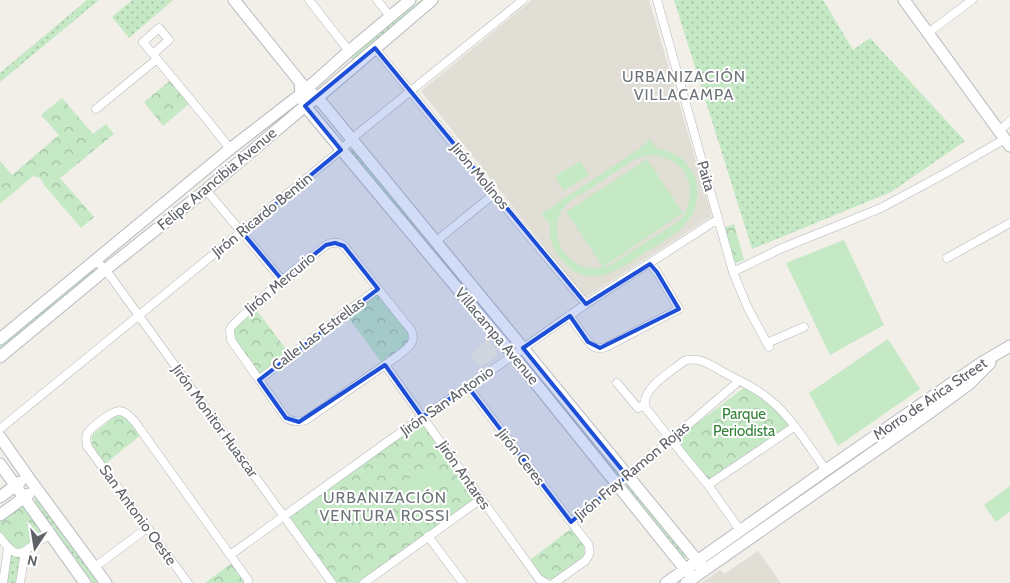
<svg xmlns="http://www.w3.org/2000/svg" width="1010" height="583" font-family="Cabin,sans-serif">
  <defs>
    <pattern id="grass-dots" width="8" height="8" patternUnits="userSpaceOnUse" patternTransform="scale(1.25)"><rect width="8" height="8" fill="#c5e8c5"/><path d="M2 2h.1M6 6h.1" fill="none" stroke="#a3c0a4" stroke-width="1.8" stroke-linecap="round"/></pattern>
    <pattern id="park-crowns" width="20" height="18" patternUnits="userSpaceOnUse" patternTransform="scale(1.25)"><rect width="20" height="18" fill="#c5e8c5"/><path d="M2 6a3 3 0 1 1 6 0M12 15a3 3 0 1 1 6 0" fill="none" stroke="#a3c0a4"/></pattern>
  </defs>
  <rect width="100%" height="100%" fill="#f1efe8"/>
  <path fill="#fef7e0" d="M488,340L497,350L496,357L480,366L470,354Z"/>
  <path fill="#e1ded6" d="M532,0H649L712,216L585,298L421,91Z
    M758,551L781,583H701L720,570L724,574Z"/>
  <path fill="url(#grass-dots)" d="M87,0H99L0,82V73Z
    M132,0H173L129,38L112,17Z
    M421,0H427L353,61L350,56Z
    M674,0H823L853,50L870,38L965,141L891,192L752,249Z
    M355,146L516,346L512,348L350,150Z
    M92,270H96L95,273L0,353V346Z
    M526,356L620,474L616,478L522,361Z
    M628,483L687,556L683,559L625,487Z
    M35,499H38L102,583H93L35,502Z
    M12,553L21,556L18,583H6L11,555Z"/>
  <path fill="url(#park-crowns)" d="M171,80L190,103L163,126L144,102Z
    M62,98L93,134L106,124L114,134L60,178L94,217L81,228L45,186L40,178L33,176L0,204V161L12,175L59,135L41,115Z
    M734,224L744,260L735,263L733,262L723,228Z
    M377,295L380,296L412,337L407,345L382,363L348,317Z
    M255,308L289,353L261,373H258L233,340L232,331Z
    M745,387C763,398 778,408 789,426L713,479L709,480L675,440Z
    M116,415C128,414 135,426 142,434L105,464C99,454 88,446 93,434Z
    M420,422L424,423L475,495L476,500L358,583H337L290,518L291,515Z
    M19,507H24L45,532C38,537 32,544 25,547C15,553 4,543 0,533C0,530 0,525 0,521Z
    M572,528C579,538 589,546 583,558L555,579C542,582 537,569 530,560Z
    M233,562L247,583H205Z"/>
  <path fill="#c5e8c5" fill-rule="evenodd" d="M651,139L656,148C673,151 685,158 693,173C703,193 696,218 678,231C669,238 659,244 649,250C621,268 590,294 562,260C552,248 549,240 550,225L541,214L636,151ZM655,155C661,157 668,158 674,162C694,174 694,205 679,221L609,266C594,270 579,269 567,256C556,244 553,225 562,210C568,200 581,194 590,189C605,179 620,169 635,159L645,156Z
    M647,159L683,213L603,267L566,212Z
    M580,161L589,175L564,191L555,176Z
    M844,240L884,325L830,355L786,263Z
    M888,339L920,389L838,446L809,393Z
    M431,463L443,480L417,498L406,481Z
    M1010,486V511L996,522L984,505Z"/>
  <g fill="none" stroke-linecap="round" stroke-linejoin="round">
    <defs>
      <path id="street" d="M309,0L349,51
        M377,0L390,16
        M657,0L733,272L747,306L769,347
        M928,33L972,0
        M375,48L494,194L586,304
        M153,54L169,40L159,28L143,42C172,78 202,112 230,149
        M96,109L157,59
        M999,131L1010,121
        M206,190L282,280
        M435,242L494,194
        M331,243H339L344,246L411,330C417,342 408,348 399,355L306,420C298,422 293,422 286,418L231,340L230,330L232,326L240,318L282,280L326,245Z
        M947,258L1010,223
        M96,260L111,277L332,583
        M733,272L780,249L881,208L944,174L1005,139
        M570,316C575,323 587,343 594,347C597,349 602,348 606,347L679,309L657,272L650,264
        M767,343L804,327
        M385,365L539,579L546,583
        M259,380L342,315L378,289
        M617,383L638,408L645,404
        M468,387L588,544C591,551 590,555 585,561L554,583
        M0,429L341,150L355,136L523,0
        M708,485L794,427
        M571,522L632,473L739,381
        M740,530L708,485L671,440L645,407C641,388 671,372 684,361C699,356 711,365 723,372C736,379 749,385 761,393C788,411 807,444 826,470
        M428,536L463,583
        M0,537C21,567 23,548 46,537H52
        M230,555L422,417L468,387L586,304L718,219
        M95,567L147,528
        M3,583L8,548
        M20,583L25,552
        M188,583L87,446C87,442 85,438 87,434C90,428 112,411 119,411C126,411 130,417 135,422L243,573L248,580V583
        M364,583L481,499"/>
      <path id="secondary" d="M234,0L300,82L323,104L705,570
        M904,0L1010,146
        M300,82L301,94L305,106L513,355L685,569L693,578
        M0,339L230,149L301,94L349,51L410,0
        M0,357L105,270L206,190L305,106L323,93L432,0
        M0,437L28,477L106,583
        M0,464L85,583
        M0,497L20,482
        M0,515L29,494
        M666,583L826,470L981,363L1010,346
        M686,583L928,414L969,384L990,363"/>
    </defs>
    <use href="#street" stroke="#b5b8bc" stroke-width="9"/>
    <use href="#secondary" stroke="#b6babf" stroke-width="13"/>
    <use href="#street" stroke="#fff" stroke-width="8"/>
    <use href="#secondary" stroke="#fff" stroke-width="11"/>
  </g>
  <path fill="#1d4ed8" fill-opacity="0.2" stroke="#1d4ed8" stroke-width="4" stroke-linejoin="round" d="M375,48L586,304L650,264L657,272L679,309L600,348L588,342L570,316L523,348L627,476L571,522L468,387L422,417L385,365L299,422L286,418L259,380L378,289L344,246L335,243L326,245L282,280L242,232L341,150L305,106Z"/>
  <g text-anchor="middle" dominant-baseline="central" stroke-width="4" stroke-linejoin="round" paint-order="stroke">
    <g font-size="15" fill="#5f6368" stroke="#fff">
      <text transform="translate(480 176) rotate(50)">Jirón Molinos</text>
      <text transform="translate(706 176) rotate(74)">Paita</text>
      <text transform="translate(217 179) rotate(-40)">Felipe Arancibia Avenue</text>
      <text transform="translate(262 215) rotate(-39)">Jirón Ricardo Bentin</text>
      <text transform="translate(280 283) rotate(-40)">Jirón Mercurio</text>
      <text transform="translate(318 334) rotate(-37)">Calle Las Estrellas</text>
      <text transform="translate(497 336) rotate(50)">Villacampa Avenue</text>
      <text transform="translate(930 399) rotate(-34)">Morro de Arica Street</text>
      <text transform="translate(447 401) rotate(-35)">Jirón San Antonio</text>
      <text transform="translate(215 421) rotate(54)">Jirón Monitor Huascar</text>
      <text transform="translate(521 457) rotate(52)">Jirón Ceres</text>
      <text transform="translate(632 471) rotate(-40)">Jirón Fray Ramon Rojas</text>
      <text transform="translate(464 475) rotate(55)">Jirón Antares</text>
      <text transform="translate(138 515) rotate(54)">San Antonio Oeste</text>
    </g>
    <g font-size="15" fill="#348238" stroke="#fff">
      <text x="744" y="414">Parque<tspan x="744" dy="17">Periodista</tspan></text>
    </g>
    <g font-size="16" letter-spacing="1" fill="#70757a" stroke="#fff">
      <text x="684" y="76">URBANIZACIÓN<tspan x="684" dy="18">VILLACAMPA</tspan></text>
      <text x="385" y="497">URBANIZACIÓN<tspan x="385" dy="18">VENTURA ROSSI</tspan></text>
    </g>
  </g>
  <g transform="translate(35 548) rotate(192)" stroke="#ffffff" stroke-width="4" paint-order="stroke">
  <path d="M0-4L9 19L0 12L-9 19Z" fill="#5f6368"/>
  <text y="-8" font-size="14" font-weight="bold" text-anchor="middle" fill="#5f6368">N</text>
  </g>
</svg>
